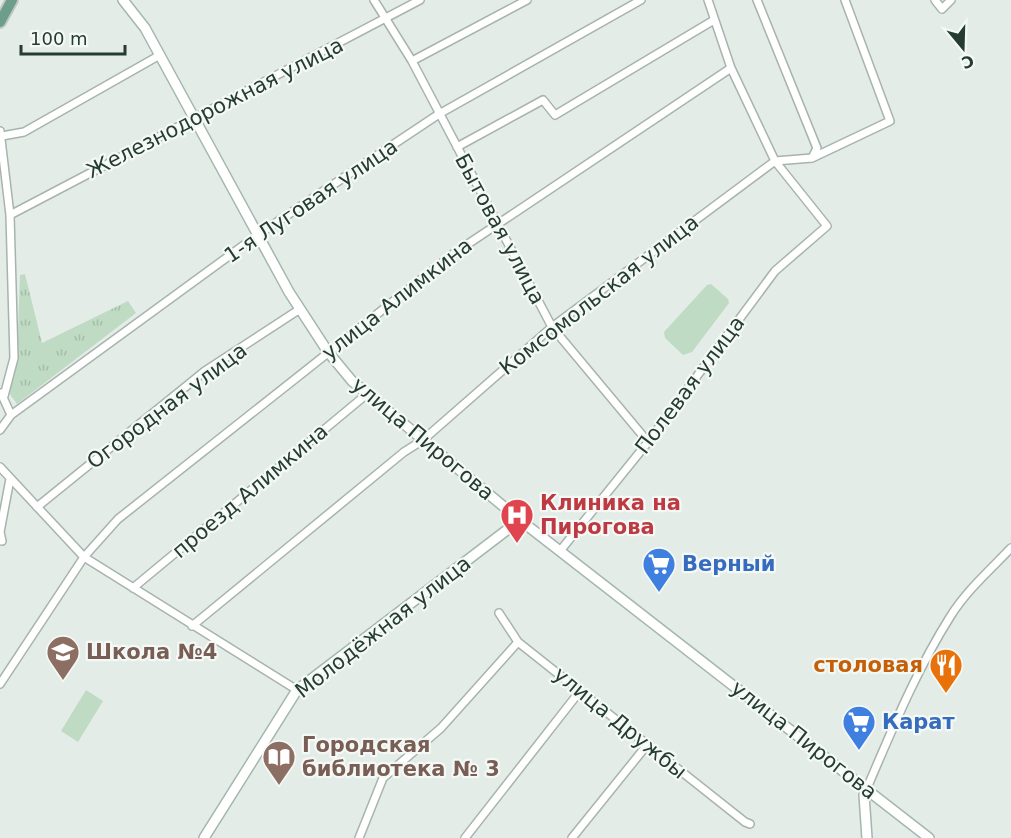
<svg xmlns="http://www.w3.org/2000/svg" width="1011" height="838" font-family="'DejaVu Sans',sans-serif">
  <defs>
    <pattern id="grass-tufts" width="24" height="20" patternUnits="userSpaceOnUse" patternTransform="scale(1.5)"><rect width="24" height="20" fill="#bfdbc3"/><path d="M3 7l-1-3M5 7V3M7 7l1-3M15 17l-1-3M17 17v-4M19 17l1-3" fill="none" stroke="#a4bda8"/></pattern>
  </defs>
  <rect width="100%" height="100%" fill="#e4ece7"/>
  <path fill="url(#grass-tufts)" d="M25,274L42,343L128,301L136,313L17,404L8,391L17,358L20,275Z"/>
  <path fill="#bfdbc3" d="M711,284L728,299L729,303L692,352L683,355L665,338L664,332L707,285Z
    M86,690L103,701L78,742L61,731Z"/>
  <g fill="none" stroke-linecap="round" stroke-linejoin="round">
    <defs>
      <path id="street" d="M374,0L412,61L552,327L648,442
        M757,0L817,148L812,158
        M935,0L942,9L951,0
        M412,61L527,0
        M0,131L10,215L14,358L4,396
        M2,136L24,132L160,55
        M457,147L543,100L555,115L714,20
        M10,215L420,0
        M1,393L11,415
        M0,430L11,415L259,234L439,114L641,0
        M0,467L84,557L297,690
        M37,507L205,371L300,309
        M2,541L0,532L10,479
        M560,551L648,442L775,271L827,226L775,161L731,68L708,0
        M133,588L367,394
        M499,613L518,642L745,822L750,824
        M192,626L404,452L423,440L552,327L775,161L812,158L890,121L845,0
        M0,684L84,557L118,519L453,254L731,68
        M867,788C892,730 916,671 950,617C966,591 990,570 1011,548
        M359,838L383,778L441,728L518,642
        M465,838L580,691
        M572,838L647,745"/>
      <path id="secondary" d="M123,0L145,28L289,292L328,352L352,381L520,520L929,838
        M867,788L864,795L867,838
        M204,838L297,690L520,520"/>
      <path id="primary" d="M0,22L12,0"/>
    </defs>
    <use href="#street" stroke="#a7b4ad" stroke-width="10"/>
    <use href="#secondary" stroke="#a3b7ae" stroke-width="12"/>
    <use href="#primary" stroke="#c2c8c6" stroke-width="14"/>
    <use href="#street" stroke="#fff" stroke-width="7"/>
    <use href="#secondary" stroke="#fff" stroke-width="9"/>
    <use href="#primary" stroke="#6d9d8b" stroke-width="10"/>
  </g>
  <defs>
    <symbol id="hospital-pin" viewBox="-11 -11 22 30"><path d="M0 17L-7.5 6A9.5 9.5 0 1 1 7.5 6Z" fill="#e0444e" stroke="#f4f9f6"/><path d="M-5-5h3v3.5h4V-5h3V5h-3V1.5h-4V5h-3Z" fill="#fff"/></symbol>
    <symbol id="supermarket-pin" viewBox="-11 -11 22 30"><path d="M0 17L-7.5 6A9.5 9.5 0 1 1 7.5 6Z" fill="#3f7fe0" stroke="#f4f9f6"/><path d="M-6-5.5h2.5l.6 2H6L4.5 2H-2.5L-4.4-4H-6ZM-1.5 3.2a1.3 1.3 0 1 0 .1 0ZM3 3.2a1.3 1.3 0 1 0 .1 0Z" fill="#fff"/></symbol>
    <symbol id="school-pin" viewBox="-11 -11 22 30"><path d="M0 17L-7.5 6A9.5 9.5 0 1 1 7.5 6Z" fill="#8d6e63" stroke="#f4f9f6"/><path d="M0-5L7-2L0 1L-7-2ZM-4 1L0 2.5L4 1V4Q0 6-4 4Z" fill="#fff"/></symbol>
    <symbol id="restaurant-pin" viewBox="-11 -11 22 30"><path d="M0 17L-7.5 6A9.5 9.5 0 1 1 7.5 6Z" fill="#e8710a" stroke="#f4f9f6"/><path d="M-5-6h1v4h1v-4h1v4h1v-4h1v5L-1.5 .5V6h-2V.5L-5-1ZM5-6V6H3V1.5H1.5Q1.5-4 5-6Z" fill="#fff"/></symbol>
    <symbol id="library-pin" viewBox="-11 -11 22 30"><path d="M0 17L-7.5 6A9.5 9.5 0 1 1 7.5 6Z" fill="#8d6e63" stroke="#f4f9f6"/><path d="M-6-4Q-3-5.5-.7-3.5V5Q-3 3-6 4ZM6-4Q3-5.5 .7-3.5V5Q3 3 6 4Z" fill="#fff"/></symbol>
  </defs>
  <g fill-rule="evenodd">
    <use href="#hospital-pin" x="498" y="496" width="38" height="52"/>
    <use href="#supermarket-pin" x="640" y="545" width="38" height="52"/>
    <use href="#school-pin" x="44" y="633" width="38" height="52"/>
    <use href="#restaurant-pin" x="927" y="646" width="38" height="52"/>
    <use href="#supermarket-pin" x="840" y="703" width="38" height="52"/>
    <use href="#library-pin" x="260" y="738" width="38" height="52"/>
  </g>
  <g text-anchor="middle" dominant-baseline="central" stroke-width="4.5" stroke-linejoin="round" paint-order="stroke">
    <g font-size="21" fill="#253c33" stroke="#f4f9f6">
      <text transform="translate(215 108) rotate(-27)">Железнодорожная улица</text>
      <text transform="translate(311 201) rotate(-34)">1-я Луговая улица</text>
      <text transform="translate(500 229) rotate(62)">Бытовая улица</text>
      <text transform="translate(599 295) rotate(-38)">Комсомольская улица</text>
      <text transform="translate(397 299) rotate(-38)">улица Алимкина</text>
      <text transform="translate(690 385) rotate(-53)">Полевая улица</text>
      <text transform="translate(167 406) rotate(-37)">Огородная улица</text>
      <text transform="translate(423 439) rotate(40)">улица Пирогова</text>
      <text transform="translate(250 491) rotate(-40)">проезд Алимкина</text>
      <text transform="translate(383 627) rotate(-38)">Молодёжная улица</text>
      <text transform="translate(620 723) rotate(39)">улица Дружбы</text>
      <text transform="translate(804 740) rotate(38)">улица Пирогова</text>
    </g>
    <g font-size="21" font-weight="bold" fill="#be3a42" stroke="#f4f9f6" text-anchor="start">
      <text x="540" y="503">Клиника на<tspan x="540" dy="24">Пирогова</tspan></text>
    </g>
    <g font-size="21" font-weight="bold" fill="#366cbe" stroke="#f4f9f6" text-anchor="start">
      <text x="682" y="564">Верный</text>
      <text x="882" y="722">Карат</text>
    </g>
    <g font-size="21" font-weight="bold" fill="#785e54" stroke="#f4f9f6" text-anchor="start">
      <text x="86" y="652">Школа №4</text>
      <text x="302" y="745">Городская<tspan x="302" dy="24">библиотека № 3</tspan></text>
    </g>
    <g font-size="21" font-weight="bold" fill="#c56008" stroke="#f4f9f6" text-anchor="end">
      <text x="923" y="665">столовая</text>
    </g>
  </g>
  <g transform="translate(963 48) rotate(161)" stroke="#f4f9f6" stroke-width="4.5" paint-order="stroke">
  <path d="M0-4.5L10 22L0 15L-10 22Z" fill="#253c33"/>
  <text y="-9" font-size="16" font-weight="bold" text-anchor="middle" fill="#253c33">С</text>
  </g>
  <path d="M21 45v9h104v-9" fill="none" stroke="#253c33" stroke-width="3"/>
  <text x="30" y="45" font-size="18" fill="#253c33" stroke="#f4f9f6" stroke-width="4.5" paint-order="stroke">100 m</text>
</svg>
